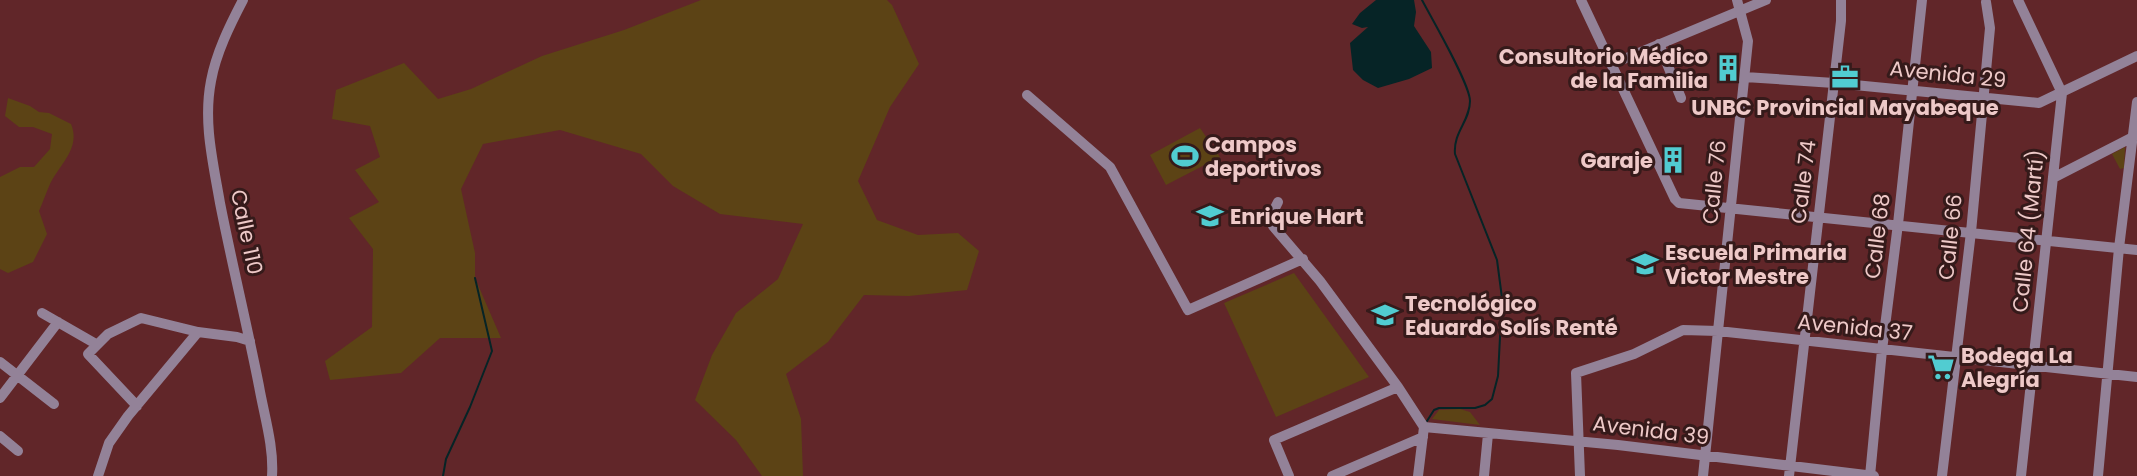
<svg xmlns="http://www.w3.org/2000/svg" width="2137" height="476" font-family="Poppins,sans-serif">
  <rect width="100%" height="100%" fill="#612629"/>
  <path fill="#5c4315" d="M701,0H887L892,5L919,64L890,107L858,181L877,220L918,235L958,233L979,251L967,290L909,296L864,295L828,342L786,374L801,419L803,476H762L736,440L695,400L712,355L736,313L778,279L803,224L720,214L673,186L641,154L560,130L483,144L461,189L475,253V278L501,338H440L401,373L330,380L325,361L372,327L373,249L349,218L379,202L355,170L380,157L370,126L332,119L336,90L404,63L438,99L471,89L542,56L624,30Z
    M8,98L30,106L39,112L49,113L71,124C81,148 60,164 50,184C46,193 43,202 39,211L47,234L33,262L8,273L0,269V177L20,167H34L50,149L52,134L33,127H19L5,116Z
    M1200,128L1220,157L1166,185L1150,155Z
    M2125,147L2124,168L2120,169L2112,154Z
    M1294,273L1369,377L1276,417L1224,303Z
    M1460,409L1470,412L1480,425L1432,419L1439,410Z"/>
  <path fill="#062426" d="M1376,0H1414L1416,12L1414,26L1431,52L1432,68L1409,79L1378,88L1363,80L1353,70L1350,43L1368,27L1362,28L1352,24L1360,13Z"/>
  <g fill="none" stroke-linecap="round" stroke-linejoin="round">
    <path stroke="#062426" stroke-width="2" d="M1422,0C1432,19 1470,84 1470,101C1470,121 1453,132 1455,154L1497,260L1502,298L1498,376L1492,399L1485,405L1475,408H1439L1434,410L1427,421
      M443,476L446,459L470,407L492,351L475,278"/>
    <path stroke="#938298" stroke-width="10" d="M243,0C230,25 216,53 211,81C203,122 213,162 220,203C232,264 247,325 259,386C264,415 274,446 272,476
      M1581,0L1675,199L1679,203L2137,250
      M2018,0L2062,93L2021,476
      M1659,44L1681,98
      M1612,64L1766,0
      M1745,77L1834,83L2039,103L2137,56
      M1027,95L1110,167L1188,310L1303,259
      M2053,178L2137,135
      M1278,202L1274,210L1273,226L1320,281L1398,387L1424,427L1418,476
      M42,313L96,344
      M0,362L54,404
      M0,398L58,322
      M137,406L88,354L108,334L141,318L198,332L237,337L250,341
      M1424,427L1618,445L1874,476
      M0,436L18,451
      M98,476L109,443L128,416L198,332
      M1289,476L1274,440L1398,387
      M1332,476L1423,437
      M1484,476L1488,434
      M1580,476L1576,373L1634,354L1683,330L1718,331L2137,377
      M1703,476L1748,41L1737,0
      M1789,476L1841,21V0
      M1870,476L1882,350L1898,224L1922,0
      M1942,476L1971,232L1990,28L1986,2
      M2098,476L2119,248L2137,102"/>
  </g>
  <defs>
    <symbol id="building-bare" viewBox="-9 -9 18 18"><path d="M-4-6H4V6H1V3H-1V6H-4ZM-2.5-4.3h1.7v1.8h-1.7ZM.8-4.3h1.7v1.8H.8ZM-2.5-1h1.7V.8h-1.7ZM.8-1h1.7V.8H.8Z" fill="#51ccd1" stroke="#351a1a" stroke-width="2.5" paint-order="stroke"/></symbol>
    <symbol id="office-bare" viewBox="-9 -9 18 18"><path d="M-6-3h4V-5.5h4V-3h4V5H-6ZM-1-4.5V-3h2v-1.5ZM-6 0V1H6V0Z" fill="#51ccd1" stroke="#351a1a" stroke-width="2.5" paint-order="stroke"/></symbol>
    <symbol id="stadium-bare" viewBox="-9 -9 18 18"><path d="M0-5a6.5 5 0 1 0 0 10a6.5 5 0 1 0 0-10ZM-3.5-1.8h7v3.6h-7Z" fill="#51ccd1" stroke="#351a1a" stroke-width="2.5" paint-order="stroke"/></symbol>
    <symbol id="school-bare" viewBox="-9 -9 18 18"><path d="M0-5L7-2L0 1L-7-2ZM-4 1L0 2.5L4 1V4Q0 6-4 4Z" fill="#51ccd1" stroke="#351a1a" stroke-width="2.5" paint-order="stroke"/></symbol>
    <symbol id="supermarket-bare" viewBox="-9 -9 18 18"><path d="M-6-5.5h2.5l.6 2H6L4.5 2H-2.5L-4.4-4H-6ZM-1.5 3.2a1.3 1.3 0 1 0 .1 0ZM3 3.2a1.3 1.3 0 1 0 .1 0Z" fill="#51ccd1" stroke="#351a1a" stroke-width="2.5" paint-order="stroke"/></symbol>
  </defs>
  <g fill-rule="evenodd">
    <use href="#building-bare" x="1709" y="49" width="38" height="38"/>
    <use href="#office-bare" x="1826" y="58" width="38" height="38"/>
    <use href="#stadium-bare" x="1166" y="137" width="38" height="38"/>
    <use href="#building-bare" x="1654" y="141" width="38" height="38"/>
    <use href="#school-bare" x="1191" y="197" width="38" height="38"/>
    <use href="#school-bare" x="1626" y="245" width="38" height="38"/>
    <use href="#school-bare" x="1366" y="296" width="38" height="38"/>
    <use href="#supermarket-bare" x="1922" y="348" width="38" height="38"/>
  </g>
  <g text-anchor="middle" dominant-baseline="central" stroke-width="6" stroke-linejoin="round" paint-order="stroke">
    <g font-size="21" font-weight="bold" fill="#eec9c8" stroke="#351a1a" text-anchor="start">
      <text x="1708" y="56" text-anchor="end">Consultorio Médico<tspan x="1708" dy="24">de la Familia</tspan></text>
      <text x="1845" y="107" text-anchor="middle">UNBC Provincial Mayabeque</text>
      <text x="1205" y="144">Campos<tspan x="1205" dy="24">deportivos</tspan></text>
      <text x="1653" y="160" text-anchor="end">Garaje</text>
      <text x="1230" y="216">Enrique Hart</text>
      <text x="1665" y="252">Escuela Primaria<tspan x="1665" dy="24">Victor Mestre</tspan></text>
      <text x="1405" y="303">Tecnológico<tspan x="1405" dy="24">Eduardo Solís Renté</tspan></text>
      <text x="1961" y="355">Bodega La<tspan x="1961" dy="24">Alegría</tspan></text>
    </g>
    <g font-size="21" fill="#eec9c8" stroke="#351a1a">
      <text transform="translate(1948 74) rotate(6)">Avenida 29</text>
      <text transform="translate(1714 182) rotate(-84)">Calle 76</text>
      <text transform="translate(1803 182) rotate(-83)">Calle 74</text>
      <text transform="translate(2028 231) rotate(-84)">Calle 64 (Martí)</text>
      <text transform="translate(247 232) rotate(78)">Calle 110</text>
      <text transform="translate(1877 236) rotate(-83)">Calle 68</text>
      <text transform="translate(1950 237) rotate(-84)">Calle 66</text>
      <text transform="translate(1855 327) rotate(6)">Avenida 37</text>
      <text transform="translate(1651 430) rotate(7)">Avenida 39</text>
    </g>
  </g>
</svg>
